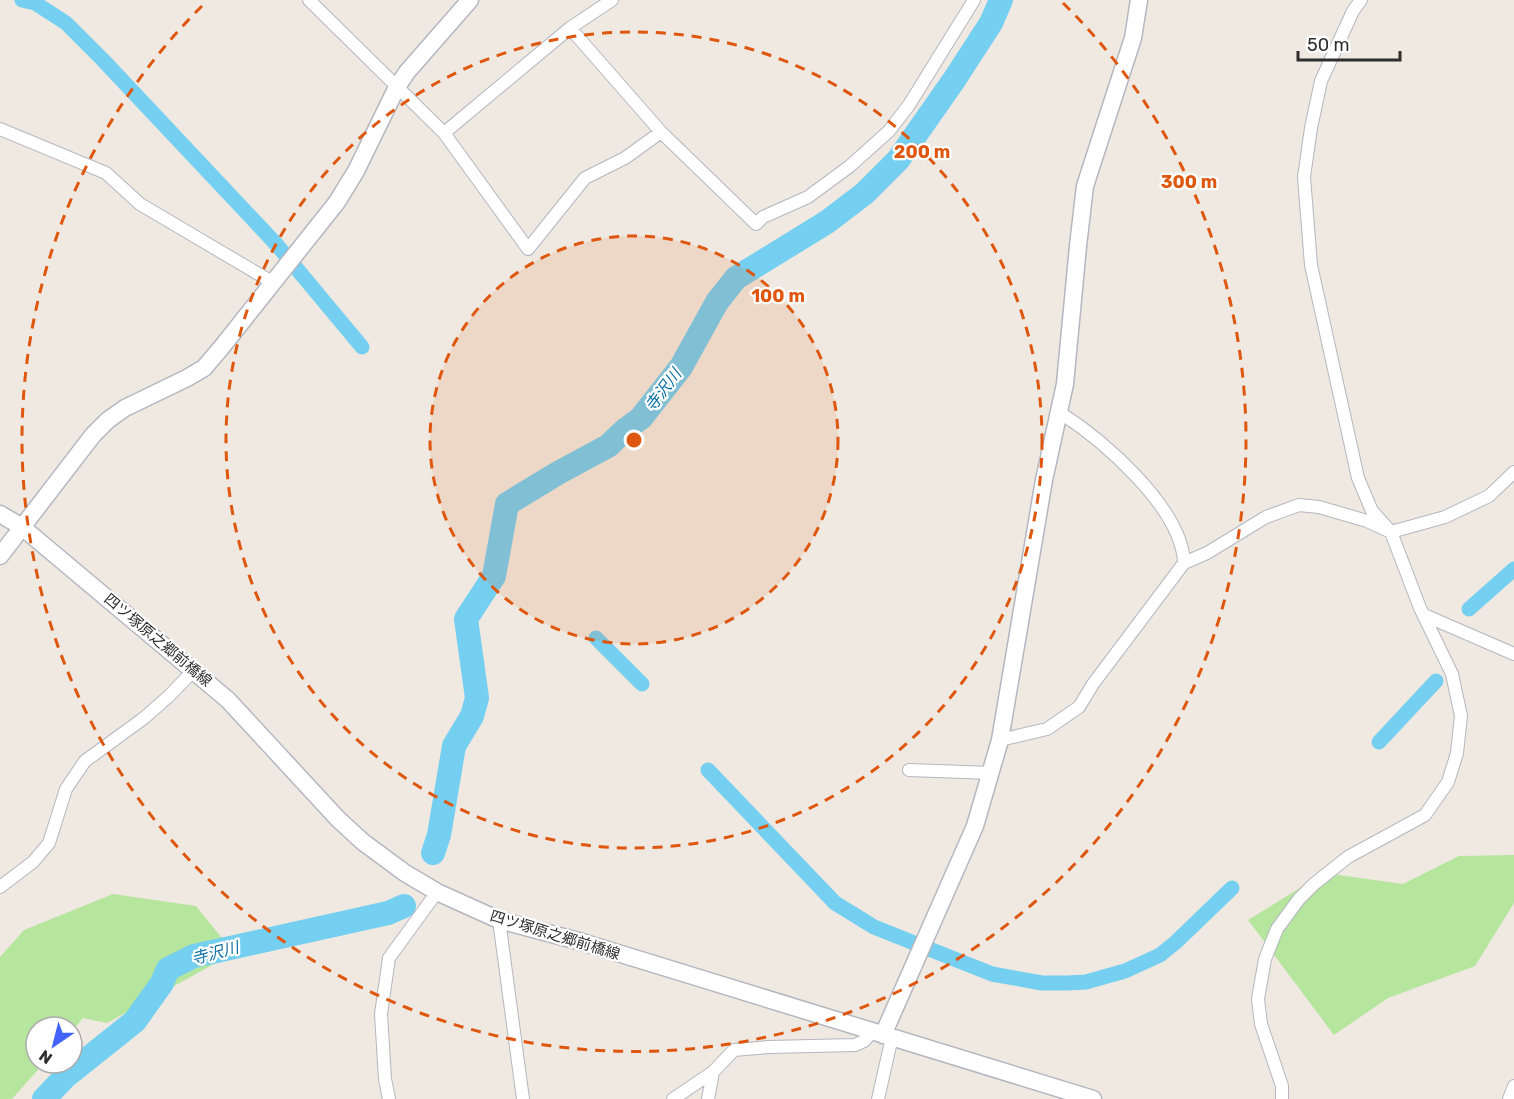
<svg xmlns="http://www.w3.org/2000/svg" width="1514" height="1099" font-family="Rubik,'Noto Sans JP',sans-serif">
  <rect width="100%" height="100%" fill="#efe9e1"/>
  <path fill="#b6e59e" d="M1514,855V903L1475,966L1388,998L1334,1035L1248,920L1324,873L1403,884L1459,856Z
    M113,894L196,906L234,953L107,1023L83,1018L72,1031V1027H36V1063H44L12,1099H0V957L24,930Z"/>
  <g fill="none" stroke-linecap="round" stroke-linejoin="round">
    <path stroke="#75cff0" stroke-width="15" d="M22,0L35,3L66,23L103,60L277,245L362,347
      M1469,609L1514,569
      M596,638L642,684
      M1379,742L1436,681
      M708,770L835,903L874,927L992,974L1042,983H1066L1086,982L1125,971L1160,955L1176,942L1232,888"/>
    <path stroke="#75cff0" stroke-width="24" d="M433,853L439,835L454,746L472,716L477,698L466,619L494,576L507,504L558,473L608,446L625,430L641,418L681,367L717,302L736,278L827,222L865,193L898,160L954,80L991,23L1001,0
      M44,1099L66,1076L135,1021L162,983L168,969L194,956L388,913L404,906"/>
    <defs>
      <path id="street" d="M309,0L444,133L570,28L612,0
        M570,28L661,132L756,224L763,217L808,197L850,166L889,131L909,105L974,0
        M0,129L106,173L140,204L272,282
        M444,133L528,249L585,178L625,158L661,132
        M1059,412C1103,440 1182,508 1184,563
        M1424,615L1514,654
        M1000,740L1047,729L1079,707L1093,684L1184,563L1207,553L1266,517L1299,505L1319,507L1367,521L1391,532L1445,517L1489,496L1514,472
        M909,770L992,773
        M0,887L33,862L49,843L66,789L85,761L144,718L169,696L194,670
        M499,920L523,1099
        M389,1099L385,1079L381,1014L389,958L437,892
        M673,1099L713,1072L734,1050L769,1047L855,1045L864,1041L873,1031
        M708,1099L713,1072
        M878,1099L892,1037
        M1282,1099V1086L1261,1024L1258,999L1265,959L1277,929L1299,899L1314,884L1348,857L1425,815L1448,782L1457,753L1461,716L1452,674L1420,608L1391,532L1372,511L1358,478L1311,265L1304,177L1311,128L1321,81L1353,11L1361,0
        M1509,1099L1514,1086"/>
      <path id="secondary" d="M0,514L22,527L228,700L338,819L363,842L405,873L437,892L499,920L582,942L1093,1099
        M0,556L93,435L108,420L125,408L187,378L204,368L221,348L337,202L356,171L397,87L407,72L470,0
        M883,1035L975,826L1000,740L1044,480L1065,384L1078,246L1085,186L1133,38L1139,0"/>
    </defs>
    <use href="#street" stroke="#b4b7c1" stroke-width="14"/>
    <use href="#secondary" stroke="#b4b7c1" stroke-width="19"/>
    <use href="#street" stroke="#fff" stroke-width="12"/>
    <use href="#secondary" stroke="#fff" stroke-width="16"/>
  </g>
  <circle cx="634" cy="440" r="204" fill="#df570e" fill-opacity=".12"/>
  <g fill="none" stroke="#df570e" stroke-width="3" stroke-dasharray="10 8">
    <circle cx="634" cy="440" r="204"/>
    <circle cx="634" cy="440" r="408"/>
    <path d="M1063 3A612 612 0 1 1 205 3"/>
  </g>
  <g text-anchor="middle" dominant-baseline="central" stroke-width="4.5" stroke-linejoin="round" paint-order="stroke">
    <g font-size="15" fill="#2e2e2e" stroke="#fff">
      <text transform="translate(158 640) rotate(40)">四ツ塚原之郷前橋線</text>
      <text transform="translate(555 935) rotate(17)">四ツ塚原之郷前橋線</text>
    </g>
    <g font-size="16" font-style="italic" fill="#0d6fa3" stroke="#fff">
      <text transform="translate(663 390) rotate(-53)">寺沢川</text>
      <text transform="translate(215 953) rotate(-15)">寺沢川</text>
    </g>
  </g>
  <circle cx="634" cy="440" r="9" fill="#df570e" stroke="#fff" stroke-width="3"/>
  <g font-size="18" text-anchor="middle" font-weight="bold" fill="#df570e" stroke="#fff" stroke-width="4.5" stroke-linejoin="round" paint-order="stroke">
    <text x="922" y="158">200 m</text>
    <text x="1189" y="188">300 m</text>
    <text x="778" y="302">100 m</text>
  </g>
  <g transform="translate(54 1045) rotate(215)"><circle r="28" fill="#ffffff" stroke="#ababab" stroke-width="1.5"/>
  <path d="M0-4.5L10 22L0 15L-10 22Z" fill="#4264fb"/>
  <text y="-9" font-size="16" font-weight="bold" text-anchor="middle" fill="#2e2e2e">N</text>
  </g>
  <path d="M1298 51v9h102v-9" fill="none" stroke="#2e2e2e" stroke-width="3"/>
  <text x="1307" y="51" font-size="18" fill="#2e2e2e" stroke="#ffffff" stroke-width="4.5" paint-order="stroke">50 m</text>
</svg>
